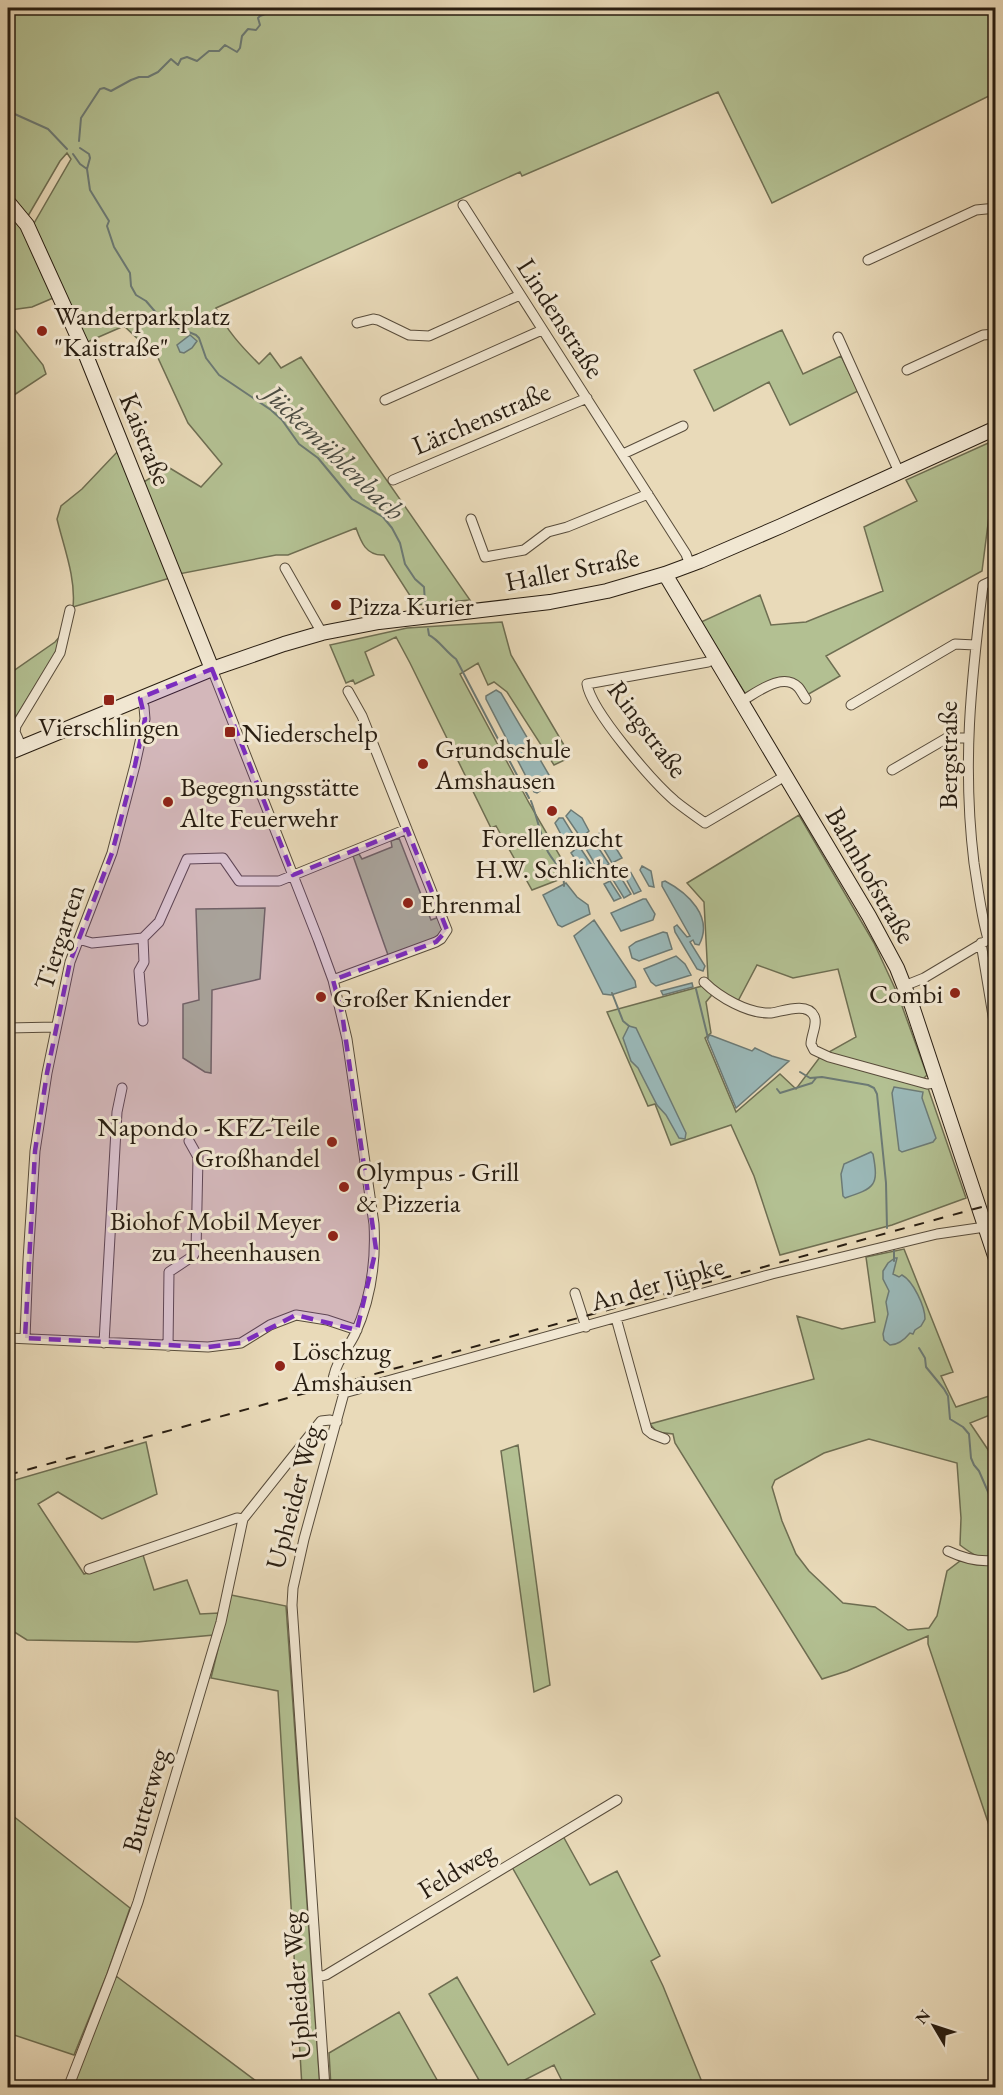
<svg xmlns="http://www.w3.org/2000/svg" width="1003" height="2095" font-family="'EB Garamond',serif">
  <rect width="100%" height="100%" fill="#e9dab9"/>
  <filter id="stains"><feTurbulence type="fractalNoise" baseFrequency=".00333" numOctaves="4"/><feColorMatrix values="0 0 0 0 .2 0 0 0 0 .09 0 0 0 0 .02 0 0 0 .5 -.17"/></filter>
  <radialGradient id="worn" r=".72"><stop offset=".6" stop-color="#630" stop-opacity="0"/><stop offset="1" stop-color="#630" stop-opacity=".3"/></radialGradient>
  <path fill="#b3c092" stroke="#6e6e52" stroke-width="1.5" fill-rule="evenodd" d="M8,8H995V93L772,203L718,92L522,176L520,172L216,308C226,330 242,347 259,364L270,353L281,368L301,357L470,600L416,605L384,555C366,556 361,542 356,528L288,555H276L179,574L142,483L168,467L201,487L222,464L188,423L158,358L124,326L85,343L33,225L71,159L67,153L60,161L28,216L8,195Z
    M8,208L23,228L53,298L32,307L10,310L8,312Z
    M8,321L43,365L46,374L8,399Z
    M782,330L803,374L841,356L858,391L790,425L769,382L714,411L694,370Z
    M995,440V469L982,571L826,656L840,676L807,695C785,664 773,680 746,695L701,622L760,595L771,625L806,622L883,591L864,527L917,501L906,480Z
    M118,451L170,578L73,607C76,578 64,548 57,519L61,506L82,489Z
    M502,622L511,655L571,757L554,765L507,692L494,682L488,685L478,663L460,674L529,803L571,875L532,890L496,826L491,828L410,663L396,637L365,652L374,675L355,684L353,680L346,683L330,645L407,628Z
    M62,634L57,651L11,725L12,672L55,642Z
    M799,815L874,943L898,995L927,1075L922,1080L928,1088L966,1198L892,1225L780,1255L754,1176L731,1125L671,1145L655,1104L648,1106L607,1012L702,986L708,978L704,902L687,883ZM757,965L793,978L838,969L856,1037L820,1057L796,1089L780,1074L736,1112L705,1038L711,1033L706,1002L716,990L738,1001Z
    M399,838L431,920L439,917L442,930L435,939L388,955L353,856L359,854L362,859L392,847L391,841Z
    M265,908L260,979L212,990L211,1073L205,1072L183,1058V1004L199,1000L196,909Z
    M904,1249L953,1372L941,1376L956,1407L995,1394V1413L970,1423L995,1460V1555C980,1560 973,1555 960,1545L961,1518L957,1463L869,1439L824,1453L775,1480L772,1487L782,1521L796,1554L809,1571L843,1603L875,1607L908,1630L929,1628L937,1616L947,1571L960,1561L995,1563V1843L928,1644V1636L847,1671L822,1679L675,1443L673,1434L657,1432L650,1424L814,1379L797,1316L842,1329L875,1322L866,1257Z
    M146,1442L157,1494L102,1519L58,1492L38,1504L84,1574L143,1555L154,1590L187,1580L200,1614L219,1613L214,1635L137,1642L27,1640L8,1628V1482Z
    M518,1445L550,1685L534,1692L501,1451Z
    M231,1595L286,1606L320,2087H302L278,1691L211,1678Z
    M8,1812L130,1908L107,1974L74,2055L8,2033Z
    M563,1836L590,1885L617,1871L660,1956L651,1961L663,1986L704,2087H565L554,2065L511,2087H483L429,1994L457,1977L508,2065L595,2014L512,1867Z
    M116,1976L264,2087L71,2088Z
    M399,2012L441,2087H331L329,2053Z"/>
  <path fill="#9ab8b8" stroke="#6c7a75" stroke-width="1.5" d="M190,335L197,341L192,348L184,353L180,352L177,345Z
    M496,690L501,693L552,780L551,784L537,793L534,792L486,699V696Z
    M571,810L582,818L589,831L581,838L566,816Z
    M559,818H563L576,839L568,845L566,844L555,823Z
    M602,831L608,835L622,858L612,863L596,836Z
    M592,838L609,864L598,869L583,844Z
    M579,846L595,870L585,874L571,853Z
    M642,866L651,871L654,887L649,886L640,870Z
    M630,871L641,891L634,894L624,875Z
    M620,876L631,894L624,898L613,880Z
    M610,881L621,898L614,901L604,884Z
    M665,881C688,893 714,917 699,945L695,944L693,940L690,942L705,966L703,971L697,969L675,932L674,927L677,925L687,937L690,936L662,886V882Z
    M566,883L577,897L588,905L590,914L562,927L558,925L543,895Z
    M643,899H646L655,914L653,920L621,931L611,913Z
    M594,920L635,981L636,987L611,995L603,994L574,936Z
    M663,932L667,933L672,949L639,961L632,958L629,947L636,942Z
    M676,956L685,964L691,975L656,986L651,982L644,969Z
    M692,983L693,987L663,995L661,991Z
    M629,1026L636,1028L686,1133L685,1139L679,1138L666,1115L657,1105L638,1068L631,1061L623,1038Z
    M710,1035L752,1051L755,1048L772,1056L789,1061L736,1108L707,1038Z
    M894,1087L923,1092L922,1098L936,1138L933,1142L902,1152L899,1150L892,1093Z
    M871,1152L873,1154C879,1186 875,1188 845,1198L843,1196L841,1174L844,1164Z
    M895,1258H897L893,1274L899,1277L902,1275C913,1281 925,1306 925,1319L921,1326L915,1330L913,1334L910,1333C905,1339 898,1345 890,1345L884,1340L883,1334L888,1314L886,1302L889,1291L883,1279V1271L888,1263Z"/>
  <g fill="none" stroke-linecap="round" stroke-linejoin="round">
    <path stroke="#6c7a75" stroke-width="2" d="M8,111L48,129L67,149
      M79,141L81,118L100,89L104,88L111,91L131,80L139,77H148L158,72L171,59L178,65L181,59L187,57L197,61L209,51H219L225,45L237,52L240,48L242,36L248,29L256,30L260,25L258,18L260,16L281,8
      M80,148L89,154L90,158L87,169L90,190L109,221L107,226L114,247L130,273L131,286L136,295L146,301L164,322L196,335L199,338L206,358L219,375L271,410L282,420L299,444L318,458L352,499L383,517L392,528L400,543L405,564L415,579L424,587L425,602
      M73,154L80,164L87,169
      M428,629L429,635C439,640 446,652 456,659L529,798
      M531,801C537,817 541,837 548,852C556,866 564,868 564,886
      M696,989L708,1038
      M612,993L623,1021L629,1026
      M800,1072L810,1078L822,1077L868,1085L874,1088L877,1094L886,1183L887,1228
      M777,1089L780,1093L812,1083L816,1078
      M894,1261V1249
      M919,1348L925,1358L926,1367L944,1389L948,1396L950,1419L963,1427L969,1434L971,1458L974,1465L979,1471L992,1501L996,1505
      M996,1698V1700"/>
    <defs>
      <path id="street" d="M463,205L686,554L690,565
        M868,260L976,210L996,208
        M357,323L373,319L378,320L409,335L429,336L520,295
        M838,337L899,472
        M907,370L983,335L996,334
        M385,400L542,330
        M623,454L683,426
        M393,480L587,398
        M471,519L485,557L524,550L548,532L567,527L648,494
        M285,568L322,633
        M714,658L708,662L587,684C591,711 653,782 675,801C685,809 695,816 705,823L785,776
        M212,669L318,939L333,980L347,1039L374,1224C376,1261 371,1299 355,1334C349,1347 337,1360 334,1375C331,1383 338,1389 344,1393
        M740,702C755,694 782,671 798,687C801,690 803,695 806,699
        M851,705L955,644L975,645
        M22,748L15,732L16,726L60,653L70,610
        M892,770L947,738H968
        M79,939L92,943L143,938L159,922L187,859L223,858L239,881H279L407,829
        M988,939C981,915 978,888 974,863C962,765 971,682 983,585L996,579
        M981,943L996,1034
        M333,980L436,942L441,939L447,930L362,716L348,691
        M704,982C719,997 748,1014 771,1013C781,1012 807,1001 814,1016C818,1023 811,1036 811,1044L814,1050L829,1057L927,1084L937,1083
        M904,986L924,978L996,935
        M143,1021L139,971L144,962L143,938
        M8,1028L56,1027
        M575,1293L586,1327
        M616,1318L647,1430L652,1434L665,1439
        M8,1338L208,1347L241,1343L270,1325L296,1315L327,1320L357,1330
        M25,1338L28,1260L35,1151L47,1073L70,962L112,853L135,765L145,719L144,707L140,698
        M104,1343L117,1112L122,1088
        M168,1346L169,1272L193,1256L196,1251L198,1157L189,1141
        M344,1393L772,1274L937,1234L985,1227
        M948,1551C963,1558 979,1563 996,1560
        M89,1569L237,1518L243,1519
        M318,1977L326,1975L617,1800
        M68,2088L111,1977L138,1902L221,1622L243,1519L321,1421L330,1420L337,1422
        M325,2088L292,1605L293,1588L304,1539L344,1393"/>
      <path id="secondary" d="M8,202L27,225L83,348L212,669
        M665,574L869,916L897,968L912,1006L996,1259
        M8,753L212,669L284,644L322,633L379,622L550,602L607,591L665,574L700,561L781,526L996,428"/>
    </defs>
    <use href="#street" stroke="#584c3b" stroke-width="11"/>
    <use href="#secondary" stroke="#281d11" stroke-width="16"/>
    <use href="#street" stroke="#f1e7d2" stroke-width="9"/>
    <use href="#secondary" stroke="#f1e7d2" stroke-width="14"/>
    <path stroke="#281d11" stroke-width="2" stroke-dasharray="10 10" stroke-linecap="butt" d="M8,1475L996,1203"/>
  </g>
  <path fill="#7b2cbf" fill-opacity="0.2" stroke="#7b2cbf" stroke-width="4.5" stroke-dasharray="12 8" stroke-linejoin="round" d="M212,669L293,875L407,829L447,930L436,942L333,980L342,1013L376,1249L357,1330L296,1315L241,1343L208,1347L25,1338L35,1151L47,1073L70,962L112,853L135,765L145,719L140,698Z"/>
  <g fill="#8f2418" stroke="#f1e7d2" stroke-width="2">
    <circle cx="42" cy="331" r="6"/>
    <circle cx="336" cy="605" r="6"/>
    <rect x="103" y="694" width="12" height="12" rx="3"/>
    <rect x="224" y="726" width="12" height="12" rx="3"/>
    <circle cx="423" cy="764" r="6"/>
    <circle cx="168" cy="802" r="6"/>
    <circle cx="552" cy="811" r="6"/>
    <circle cx="408" cy="903" r="6"/>
    <circle cx="955" cy="993" r="6"/>
    <circle cx="321" cy="997" r="6"/>
    <circle cx="332" cy="1142" r="6"/>
    <circle cx="344" cy="1187" r="6"/>
    <circle cx="333" cy="1236" r="6"/>
    <circle cx="280" cy="1366" r="6"/>
  </g>
  <g text-anchor="middle" dominant-baseline="central" stroke-width="6" stroke-linejoin="round" paint-order="stroke">
    <g font-size="27" fill="#281d11" stroke="#f1e7d2" text-anchor="start">
      <text x="54" y="315">Wanderparkplatz<tspan x="54" dy="31">"Kaistraße"</tspan></text>
      <text x="348" y="605">Pizza Kurier</text>
      <text x="109" y="726" text-anchor="middle">Vierschlingen</text>
      <text x="242" y="732">Niederschelp</text>
      <text x="435" y="748">Grundschule<tspan x="435" dy="31">Amshausen</tspan></text>
      <text x="180" y="786">Begegnungsstätte<tspan x="180" dy="31">Alte Feuerwehr</tspan></text>
      <text x="552" y="837" text-anchor="middle">Forellenzucht<tspan x="552" dy="31">H.W. Schlichte</tspan></text>
      <text x="420" y="903">Ehrenmal</text>
      <text x="943" y="993" text-anchor="end">Combi</text>
      <text x="333" y="997">Großer Kniender</text>
      <text x="320" y="1126" text-anchor="end">Napondo - KFZ-Teile<tspan x="320" dy="31">Großhandel</tspan></text>
      <text x="356" y="1171">Olympus - Grill<tspan x="356" dy="31">&amp; Pizzeria</tspan></text>
      <text x="321" y="1220" text-anchor="end">Biohof Mobil Meyer<tspan x="321" dy="31">zu Theenhausen</tspan></text>
      <text x="292" y="1350">Löschzug<tspan x="292" dy="31">Amshausen</tspan></text>
    </g>
    <g font-size="27" fill="#281d11" stroke="#f1e7d2">
      <text transform="translate(561 318) rotate(57)">Lindenstraße</text>
      <text transform="translate(481 418) rotate(-23)">Lärchenstraße</text>
      <text transform="translate(146 439) rotate(68)">Kaistraße</text>
      <text transform="translate(572 569) rotate(-11)">Haller Straße</text>
      <text transform="translate(648 729) rotate(53)">Ringstraße</text>
      <text transform="translate(947 755) rotate(-90)">Bergstraße</text>
      <text transform="translate(871 875) rotate(60)">Bahnhofstraße</text>
      <text transform="translate(59 937) rotate(-72)">Tiergarten</text>
      <text transform="translate(657 1283) rotate(-16)">An der Jüpke</text>
      <text transform="translate(293 1497) rotate(-75)">Upheider Weg</text>
      <text transform="translate(145 1800) rotate(-74)">Butterweg</text>
      <text transform="translate(456 1870) rotate(-31)">Feldweg</text>
      <text transform="translate(296 1986) rotate(-94)">Upheider Weg</text>
    </g>
    <g font-size="28" font-style="italic" fill="#4a4c43" stroke="#f1e7d2">
      <text transform="translate(335 452) rotate(44)">Jückemühlenbach</text>
    </g>
  </g>
  <rect width="1003" height="2095" fill="none" stroke="#e9dab9" stroke-width="30"/>
  <rect x="9" y="9" width="985" height="2077" fill="none" stroke="#281d11" stroke-width="3"/>
  <rect x="15" y="15" width="973" height="2065" fill="none" stroke="#281d11" stroke-width="1.5"/>
  <g transform="translate(934 2026) rotate(309)" stroke="#f1e7d2" stroke-width="4.5" paint-order="stroke">
  <path d="M0-4.5L10 22L0 15L-10 22Z" fill="#281d11"/>
  <text y="-9" font-size="16" font-weight="bold" text-anchor="middle" fill="#281d11">N</text>
  </g>
  <rect width="100%" height="100%" filter="url(#stains)"/>
  <rect width="100%" height="100%" fill="url(#worn)"/>
</svg>
